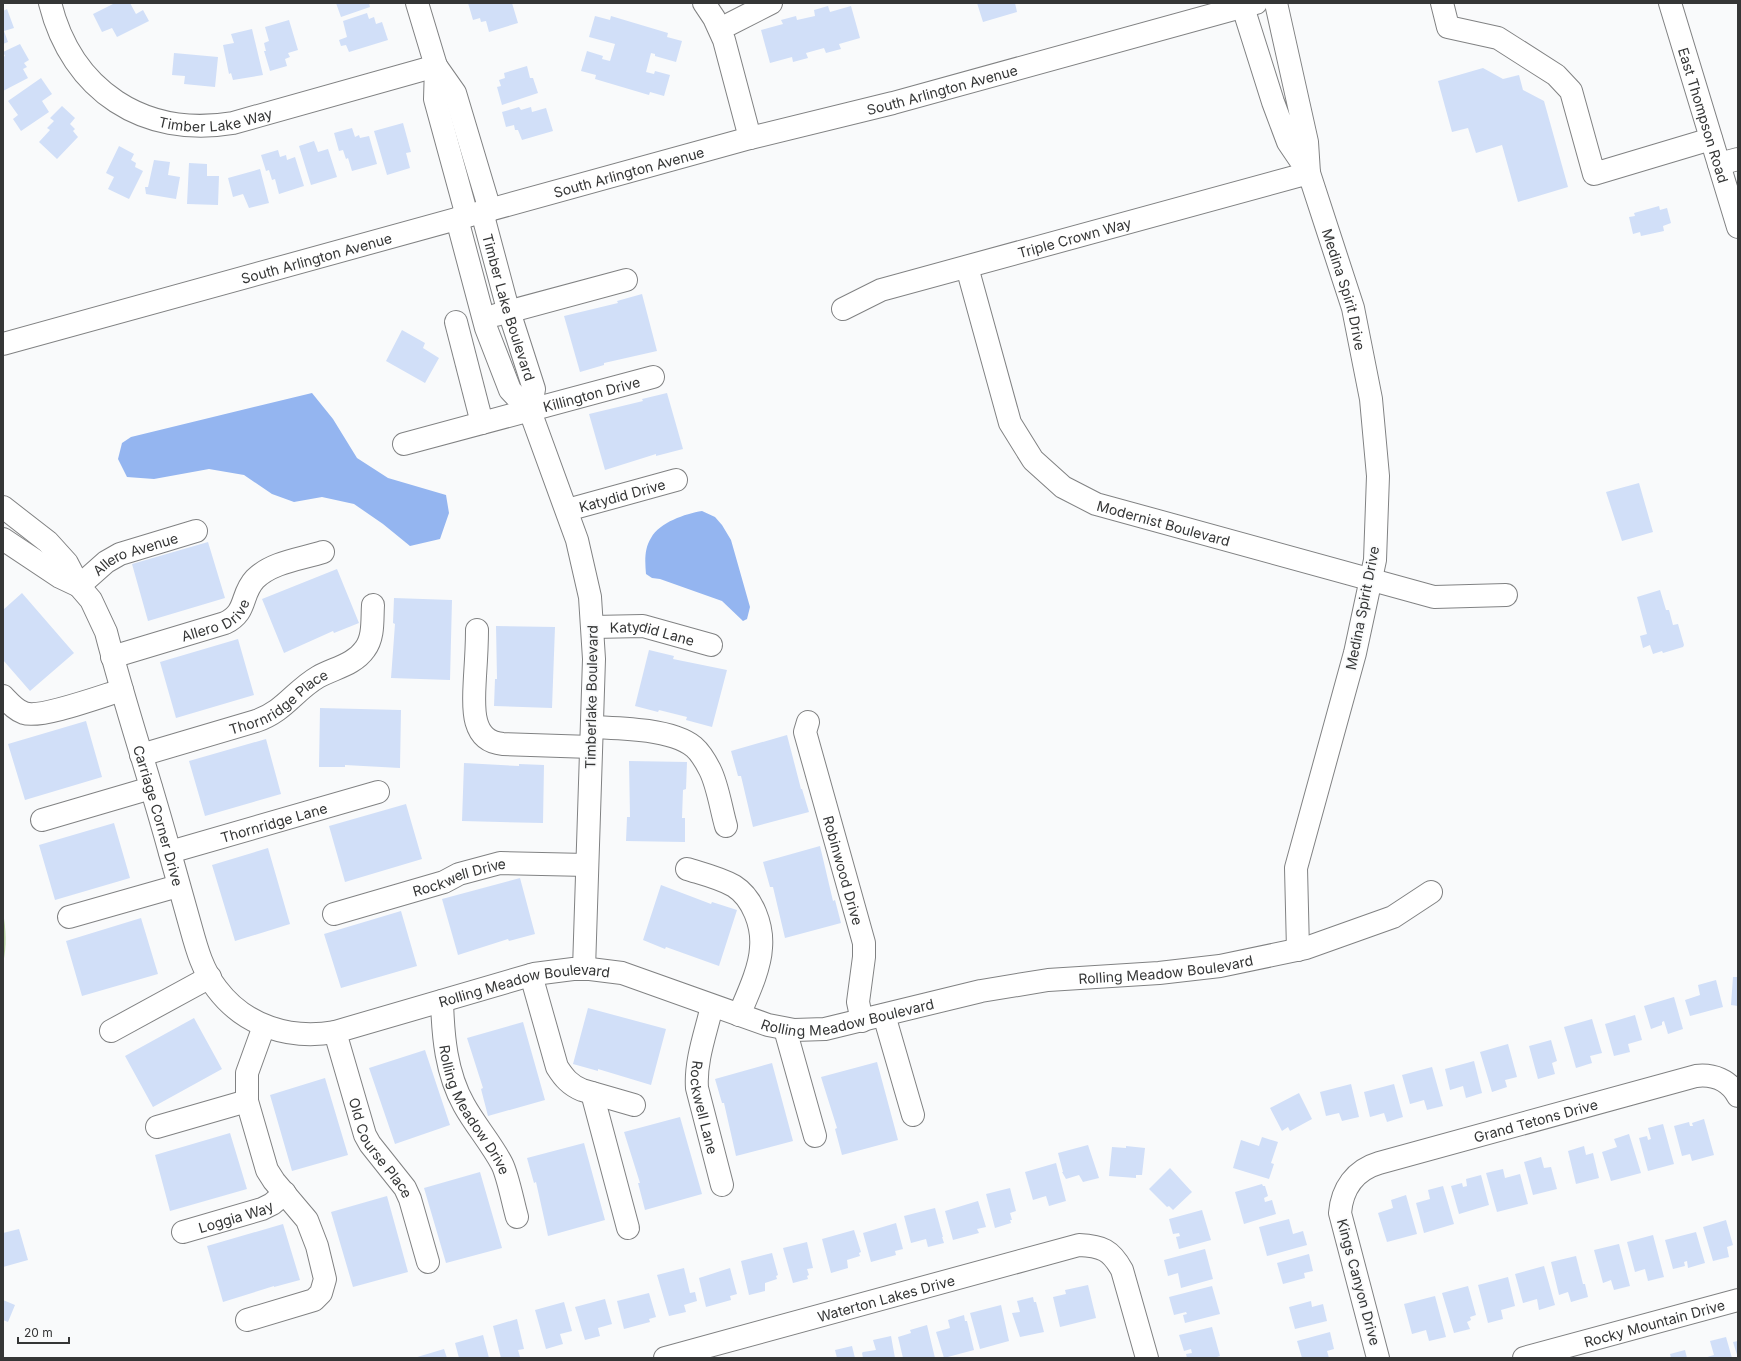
<svg xmlns="http://www.w3.org/2000/svg" width="1741" height="1361" font-family="Inter,sans-serif">
  <rect width="100%" height="100%" fill="#f9fafb"/>
  <path fill="#c8dfb3" d="M3,912C6,929 7,946 3,963Z"/>
  <path fill="#94b5f0" d="M312,393L333,419L357,458L388,478L446,495L449,513L440,539L410,546L383,524L354,504L322,497L294,502L272,494L244,475L209,469L154,479L127,477L118,459L122,443L131,437Z
    M702,511L715,517L722,525L731,540L750,607L747,619L743,621L722,601L660,579L652,578L646,574C645,562 644,549 651,538C660,522 685,514 702,511Z"/>
  <path fill="#d1dff8" d="M115,3H130L136,14L143,10L149,21L117,37L112,28L102,32L93,14Z
    M336,3H369L370,7L341,17Z
    M468,3H512L518,23L489,32L486,21L481,22L480,18L473,20Z
    M977,3H1015L1017,12L983,22Z
    M828,6L830,12L851,6L860,38L839,44L841,49L826,53L824,48L806,53L808,58L793,62L792,57L770,63L761,30L783,24L781,20L796,16L797,20L815,16L814,10Z
    M7,9L14,28L4,31L8,42L3,44V11Z
    M367,13L369,19L374,17L376,24L382,22L388,40L349,52L346,45L341,46L339,40L347,37L343,21Z
    M595,16L610,20L611,16L668,33L667,37L682,41L676,62L655,56V54L651,53L646,72L654,74L655,71L670,75L664,96L650,92L649,95L595,79L596,75L581,71L587,51L603,56L602,59L610,61L615,44L589,37Z
    M289,20L298,50L288,53L290,57L285,59L287,66L270,71L264,51H266L264,43L269,41L265,27Z
    M252,29L263,75L233,80L231,73L229,74L223,45L234,43L231,34Z
    M20,44L29,60L24,63L27,67L23,69L28,78L3,91V57L5,56L3,52Z
    M174,53L218,57L215,87L184,84L185,76L172,75Z
    M527,66L530,78H533L538,93L502,105L497,87L501,86L499,80L505,78L504,73Z
    M1483,68L1503,79L1519,75L1523,90L1544,101L1568,187L1518,202L1502,145L1476,153L1468,128L1452,132L1438,81Z
    M41,78L52,94L42,101L49,112L21,131L13,119L18,115L8,101Z
    M62,106L75,118L70,124L75,129L73,131L78,137L57,159L39,142L50,130L47,128L54,121L50,118Z
    M519,107L521,110L531,107L532,112L546,108L553,131L522,140L518,130H515L514,125L506,127L502,112Z
    M403,123L411,152L406,153L410,168L387,175L374,131Z
    M352,128L355,137L359,135L360,138L369,136L377,164L352,171L348,158L346,159L343,150L339,151L334,133Z
    M314,141L318,152L328,149L337,177L311,185L299,146Z
    M119,146L134,154L131,160L136,163L135,167L143,171L129,199L108,189L114,177L106,173Z
    M278,150L280,157L286,155L287,160L295,157L304,186L279,194L275,179L272,180L269,170L266,171L261,155Z
    M154,160L170,162L168,175L180,177L176,199L146,194L145,187H148Z
    M189,163L207,164V176H219L218,205L187,204Z
    M260,169L269,203L249,208L243,194L233,197L228,178Z
    M1659,206L1660,210L1667,208L1671,223L1663,226L1664,231L1641,236L1640,232L1633,234L1629,217L1635,216L1634,213Z
    M642,294L657,351L604,363V365L580,372L564,316L618,303L617,301Z
    M402,330L425,343L423,348L439,358L425,383L386,361Z
    M667,393L683,449L656,456V454L605,470L589,414L643,401L642,399Z
    M1639,483L1653,532L1622,541L1606,492Z
    M208,542L225,598L148,621L132,564Z
    M337,569L359,623L334,633L333,631L284,653L262,599Z
    M1660,590L1666,610H1669L1673,625L1678,624L1684,645L1683,647L1663,653L1662,651L1653,654L1650,645L1643,648L1640,636L1647,634L1637,597Z
    M22,593L74,653L30,691L3,660V610Z
    M394,598L452,600L450,680L391,678L395,624L393,623Z
    M496,626L555,627L552,708L494,706L495,679H497Z
    M238,639L254,695L176,718L160,662Z
    M649,650L674,656L673,659L727,670L712,727L686,720L687,717L659,710L658,712L635,706Z
    M320,708L401,710L400,768L345,765V767H319Z
    M86,721L102,777L25,800L8,744Z
    M787,735L801,789H802L809,812L753,827L741,776H738L731,751Z
    M266,739L281,794L205,816L189,761Z
    M629,761L687,762L686,789L683,790L682,818H685V842L626,841L627,817H630Z
    M464,763L519,766V764L544,765L543,823L462,821Z
    M406,804L422,859L345,882L329,826Z
    M114,823L130,878L55,900L39,845Z
    M820,846L833,901L835,900L841,923L785,938L773,887H770L763,862Z
    M268,848L290,924L235,941L212,865Z
    M520,878L535,934L509,941L508,939L458,955L442,899Z
    M661,885L711,904L712,902L737,910L719,966L666,947L665,949L643,940Z
    M401,911L417,966L341,988L324,934Z
    M141,918L158,974L82,996L66,941Z
    M1733,977H1738V1006L1731,1005Z
    M1716,980L1723,1007L1690,1016L1685,1000L1700,995L1698,985Z
    M1674,997L1683,1029L1668,1034L1664,1021L1662,1022V1025L1651,1029L1644,1006Z
    M588,1008L666,1029L651,1085L598,1069V1071L573,1064Z
    M1635,1015L1642,1040L1628,1044L1630,1052L1614,1056L1605,1024Z
    M194,1018L222,1069L153,1107L125,1056Z
    M1592,1019L1602,1053L1590,1056L1592,1063L1576,1068L1564,1027Z
    M523,1022L545,1100L488,1116L481,1089L483,1088L467,1038Z
    M1551,1040L1557,1061L1552,1063L1555,1074L1538,1079L1529,1046Z
    M1508,1044L1517,1077L1505,1080L1507,1087L1492,1092L1480,1052Z
    M425,1050L450,1125L395,1144L369,1068Z
    M1474,1061L1482,1093L1466,1098L1463,1086L1450,1090L1445,1069Z
    M877,1062L898,1140L842,1155L835,1129L837,1128L821,1077Z
    M772,1063L793,1141L736,1156L724,1103H722L715,1079Z
    M1432,1067L1443,1106L1427,1110L1424,1100L1410,1104L1402,1075Z
    M325,1078L348,1155L292,1171L270,1095Z
    M1351,1084L1359,1117L1342,1121L1339,1113L1326,1116L1320,1092Z
    M1394,1084L1403,1117L1387,1122L1384,1113L1370,1117L1364,1092Z
    M1299,1093L1312,1119L1290,1131L1288,1127L1282,1131L1270,1108Z
    M680,1117L702,1194L645,1210L638,1183H640L624,1132Z
    M1704,1119L1714,1155L1692,1161L1690,1154L1682,1156L1674,1126L1689,1122L1690,1126H1693L1692,1123Z
    M1663,1124L1674,1164L1648,1171L1639,1138L1647,1136L1648,1140L1651,1139L1648,1128Z
    M230,1133L247,1189L170,1211L155,1155Z
    M1629,1134L1641,1173L1611,1181L1602,1152L1617,1147L1614,1139Z
    M1262,1137L1278,1142L1271,1163L1274,1164L1269,1179L1233,1168L1241,1140L1259,1146Z
    M584,1143L605,1220L548,1236L536,1182L534,1183L527,1158Z
    M1088,1145L1099,1178L1083,1182L1079,1175L1066,1179L1062,1172H1063L1058,1153Z
    M1126,1146L1145,1148L1142,1175H1136V1178L1109,1176L1112,1147L1126,1148Z
    M1584,1146L1586,1155L1593,1153L1599,1178L1576,1184L1568,1151Z
    M1541,1157L1544,1168L1551,1167L1557,1189L1533,1195L1524,1162Z
    M1056,1163L1066,1201L1049,1206L1046,1196L1033,1200L1025,1172Z
    M1170,1168L1192,1192L1173,1210L1169,1206L1167,1207L1149,1189Z
    M1503,1169L1505,1178L1520,1174L1528,1204L1497,1212L1486,1173Z
    M480,1172L502,1248L446,1263L424,1188Z
    M1481,1175L1489,1205L1459,1214L1451,1186L1462,1183L1463,1187L1467,1186L1466,1179Z
    M1262,1184L1263,1186H1265L1268,1196L1264,1198L1265,1202L1272,1200L1276,1214L1244,1224L1235,1192Z
    M1443,1186L1454,1224L1424,1233L1416,1203L1430,1199L1428,1190Z
    M1010,1188L1016,1211L1010,1213L1012,1220H1010L1011,1223L995,1228L986,1194Z
    M1406,1195L1417,1234L1387,1242L1378,1213L1393,1208L1391,1200Z
    M387,1196L408,1272L353,1287L331,1212Z
    M978,1201L986,1227L977,1229L979,1233L953,1240L945,1211Z
    M935,1208L943,1237H942L944,1243L928,1247L926,1239L911,1243L904,1216Z
    M1202,1210L1211,1240L1179,1249L1176,1237L1180,1236L1179,1233L1173,1234L1169,1219Z
    M1289,1219L1293,1234L1303,1231L1307,1245L1267,1256L1259,1227Z
    M1726,1220L1733,1245L1727,1247L1729,1257L1713,1261L1703,1227Z
    M896,1223L903,1249L895,1251L896,1255L871,1262L863,1233Z
    M283,1224L300,1280L274,1287V1286L223,1302L207,1246Z
    M19,1229L28,1260L3,1267V1233Z
    M854,1230L861,1252L859,1253L860,1256L847,1260L848,1268L831,1273L822,1239Z
    M1696,1232L1705,1263L1688,1268L1687,1261L1684,1262L1685,1266L1673,1269L1665,1240Z
    M1653,1235L1664,1277L1648,1281L1645,1269L1635,1272L1627,1242Z
    M807,1242L813,1268L807,1269L809,1275L807,1276L808,1279L793,1283L783,1248Z
    M1619,1244L1630,1286L1614,1290L1611,1280L1603,1283L1594,1250Z
    M1205,1249L1213,1279L1181,1288L1178,1273L1168,1276L1164,1260Z
    M772,1253L778,1275L776,1276L777,1279L765,1283V1291L749,1295L741,1261Z
    M1309,1254L1313,1271L1304,1273L1305,1278L1283,1284L1277,1263Z
    M1576,1256L1583,1284H1585L1588,1297L1571,1302L1568,1292L1559,1295L1551,1262Z
    M1544,1266L1555,1305L1539,1310L1537,1299L1523,1303L1515,1274Z
    M684,1268L690,1293L695,1292L697,1301L684,1305L686,1312L669,1316L657,1275Z
    M730,1268L737,1294L730,1296L731,1300L706,1307L699,1278Z
    M1508,1277L1515,1306L1501,1310L1503,1319L1488,1323L1478,1285Z
    M1088,1285L1096,1318L1060,1327L1053,1297L1066,1294L1065,1290Z
    M1212,1286L1220,1314L1185,1323L1183,1315L1187,1314L1186,1312L1174,1315L1169,1297Z
    M1468,1286L1476,1315L1470,1317L1471,1320L1467,1322L1470,1329L1454,1333L1442,1293Z
    M649,1293L656,1317L649,1319L650,1322L624,1329L617,1301Z
    M1435,1296L1446,1337L1429,1341L1426,1330L1412,1334L1404,1304Z
    M1033,1297L1034,1302H1036L1044,1332L1020,1337L1012,1313L1020,1312L1017,1301Z
    M605,1299L612,1324L598,1328L600,1336L585,1340L575,1307Z
    M3,1300L15,1305L8,1322L3,1320Z
    M1311,1301L1312,1307L1323,1304L1327,1321L1295,1329L1289,1307Z
    M564,1302L572,1331L560,1334L563,1344L546,1349L535,1310Z
    M1001,1305L1009,1341L980,1349L970,1313Z
    M964,1315L965,1321H967L974,1350L944,1358L936,1332L950,1328L948,1320Z
    M517,1319L524,1349L518,1350L520,1357L501,1358L493,1326Z
    M927,1325L935,1358H903L898,1337L911,1333L910,1330Z
    M1212,1327L1220,1356L1214,1358H1187L1186,1354L1192,1353L1191,1349L1184,1351L1179,1335Z
    M1330,1332L1334,1349L1327,1351L1329,1358H1302L1297,1341Z
    M483,1335L489,1358H459L455,1343Z
    M891,1336L895,1358H863L862,1353L863,1352L876,1350L873,1340Z
    M1726,1337L1732,1358H1704L1714,1355L1710,1341Z
    M1738,1341V1358L1733,1342Z
    M852,1346L855,1358H837L835,1350Z
    M444,1349L447,1358H414Z
    M1685,1350L1687,1358H1671L1670,1354Z"/>
  <g fill="none" stroke-linecap="round" stroke-linejoin="round">
    <defs>
      <g id="minor">
        <path id="s1" d="M50,3C72,91 144,138 233,123L436,66"/>
        <path d="M417,3L436,66L435,99L467,216"/>
        <path d="M704,3L714,18L724,40L750,138"/>
        <path d="M1442,3L1448,27L1498,38L1556,75L1571,91L1594,174L1711,139"/>
        <path d="M1243,7L1273,102L1288,142L1309,173L1307,142L1276,3"/>
        <path d="M720,29L771,3"/>
        <path d="M436,66L455,93L490,210"/>
        <path d="M1719,164L1738,159"/>
        <path id="s2" d="M482,212L506,302L534,389L530,411"/>
        <path d="M457,219L486,328L510,390L530,411L577,540L590,597L594,659L584,969"/>
        <path id="s3" d="M967,267L1010,423L1033,460L1063,487L1096,504L1434,597L1506,595"/>
        <path id="s4" d="M843,309L881,290L1309,173L1353,308L1371,399L1378,476L1375,560L1355,653L1296,868L1298,950"/>
        <path d="M496,315L626,280"/>
        <path d="M456,322L482,423"/>
        <path id="s5" d="M404,444L653,377"/>
        <path id="s6" d="M3,507L48,542L67,563L79,586L91,600L106,632C125,706 150,779 170,853C177,878 184,903 191,928C197,950 203,971 217,989C245,1026 290,1040 335,1032L534,974L573,969H590L622,973L768,1025L794,1030L825,1029L981,991L1048,980L1159,973L1220,966L1306,948L1393,917L1431,892"/>
        <path id="s7" d="M567,510L676,480"/>
        <path id="s8" d="M3,539L60,577L79,586L106,562L120,554L196,531"/>
        <path id="s9" d="M593,627L643,626L711,645"/>
        <path d="M477,630C477,646 476,661 475,676C474,701 468,741 503,744L591,747"/>
        <path id="s10" d="M112,657L225,623C248,612 240,595 255,579C272,562 301,559 323,552"/>
        <path d="M3,696C9,702 15,710 24,713C40,719 102,696 122,690"/>
        <path id="s11" d="M808,722L805,732L864,943V957L858,1002L862,1021"/>
        <path d="M592,727C620,728 672,729 694,747C701,753 706,762 710,770C718,786 721,809 726,826"/>
        <path id="s12" d="M141,755L256,721C285,711 294,691 318,677C334,668 354,665 365,649C374,637 372,620 373,605"/>
        <path d="M42,820L151,788"/>
        <path id="s13" d="M170,852L378,792"/>
        <path d="M687,869C703,874 720,878 734,886C753,898 763,926 761,948C760,969 747,996 739,1015"/>
        <path id="s14" d="M334,914L444,882L459,874L500,863L587,865"/>
        <path d="M69,917L178,886"/>
        <path d="M531,975L557,1067C564,1078 570,1085 582,1090L634,1105"/>
        <path id="s15" d="M442,1001C443,1036 446,1073 464,1105C475,1125 491,1143 502,1164C508,1176 513,1203 517,1217"/>
        <path id="s16" d="M712,1006C706,1032 695,1061 697,1088L722,1185"/>
        <path d="M884,1015L913,1115"/>
        <path d="M785,1029L815,1136"/>
        <path d="M111,1031L210,977"/>
        <path id="s17" d="M335,1032L365,1135L370,1144L405,1188L410,1199L428,1262"/>
        <path d="M592,1093L628,1228"/>
        <path d="M157,1127L247,1101"/>
        <path id="s18" d="M183,1232L262,1209L272,1204L285,1193"/>
        <path d="M247,1320L314,1300L321,1293L325,1279L317,1246L307,1220L274,1181L267,1170L247,1101V1073L264,1026"/>
        <path id="s19" d="M665,1358L1079,1245C1102,1246 1111,1250 1122,1270L1147,1358"/>
        <path id="s20" d="M1378,1358L1340,1213C1342,1189 1355,1170 1379,1163L1696,1076C1713,1074 1729,1080 1738,1096"/>
        <path id="s21" d="M1524,1358L1738,1300"/>
      </g>
      <g id="major">
        <path id="s22" d="M1670,3L1738,227"/>
        <path id="s23" d="M3,344L750,138L893,103L1256,3"/>
      </g>
    </defs>
    <use href="#minor" stroke="#818283" stroke-width="24"/>
    <use href="#major" stroke="#818283" stroke-width="24"/>
    <use href="#minor" stroke="#fff" stroke-width="22"/>
    <use href="#major" stroke="#fff" stroke-width="22"/>
  </g>
  <g text-anchor="middle" dominant-baseline="central" stroke-width="3.5" stroke-linejoin="round" paint-order="stroke">
    <g font-size="14" fill="#353636" stroke="#f9fafb">
      <text stroke="none"><textPath href="#s23" startOffset="973">South Arlington Avenue</textPath></text>
      <text stroke="none"><textPath href="#s1" startOffset="226">Timber Lake Way</textPath></text>
      <text stroke="none"><textPath href="#s22" startOffset="117">East Thompson Road</textPath></text>
      <text stroke="none"><textPath href="#s23" startOffset="649">South Arlington Avenue</textPath></text>
      <text stroke="none"><textPath href="#s4" startOffset="243">Triple Crown Way</textPath></text>
      <text stroke="none"><textPath href="#s23" startOffset="325">South Arlington Avenue</textPath></text>
      <text stroke="none"><textPath href="#s4" startOffset="608">Medina Spirit Drive</textPath></text>
      <text stroke="none"><textPath href="#s2" startOffset="99">Timber Lake Boulevard</textPath></text>
      <text stroke="none"><textPath href="#s5" startOffset="194">Killington Drive</textPath></text>
      <text stroke="none"><textPath href="#s7" startOffset="57">Katydid Drive</textPath></text>
      <text stroke="none"><textPath href="#s3" startOffset="353">Modernist Boulevard</textPath></text>
      <text stroke="none"><textPath href="#s8" startOffset="156">Allero Avenue</textPath></text>
      <text transform="translate(1362 608) rotate(-79)">Medina Spirit Drive</text>
      <text stroke="none"><textPath href="#s10" startOffset="111">Allero Drive</textPath></text>
      <text stroke="none"><textPath href="#s9" startOffset="60">Katydid Lane</textPath></text>
      <text transform="translate(591 697) rotate(-89)">Timberlake Boulevard</text>
      <text stroke="none"><textPath href="#s12" startOffset="149">Thornridge Place</textPath></text>
      <text stroke="none"><textPath href="#s6" startOffset="356">Carriage Corner Drive</textPath></text>
      <text stroke="none"><textPath href="#s13" startOffset="108">Thornridge Lane</textPath></text>
      <text stroke="none"><textPath href="#s11" startOffset="154">Robinwood Drive</textPath></text>
      <text stroke="none"><textPath href="#s14" startOffset="131">Rockwell Drive</textPath></text>
      <text stroke="none"><textPath href="#s6" startOffset="1527">Rolling Meadow Boulevard</textPath></text>
      <text stroke="none"><textPath href="#s6" startOffset="868">Rolling Meadow Boulevard</textPath></text>
      <text stroke="none"><textPath href="#s6" startOffset="1204">Rolling Meadow Boulevard</textPath></text>
      <text stroke="none"><textPath href="#s16" startOffset="104">Rockwell Lane</textPath></text>
      <text stroke="none"><textPath href="#s15" startOffset="116">Rolling Meadow Drive</textPath></text>
      <text stroke="none"><textPath href="#s20" startOffset="380">Grand Tetons Drive</textPath></text>
      <text stroke="none"><textPath href="#s17" startOffset="126">Old Course Place</textPath></text>
      <text stroke="none"><textPath href="#s18" startOffset="55">Loggia Way</textPath></text>
      <text transform="translate(1359 1282) rotate(75)">Kings Canyon Drive</text>
      <text stroke="none"><textPath href="#s19" startOffset="229">Waterton Lakes Drive</textPath></text>
      <text stroke="none"><textPath href="#s21" startOffset="135">Rocky Mountain Drive</textPath></text>
    </g>
  </g>
  <rect width="1741" height="1361" fill="none" stroke="#353636" stroke-width="8"/>
  <path d="M18 1337v6h51v-6" fill="none" stroke="#353636" stroke-width="2"/>
  <text x="24" y="1337" font-size="12" fill="#353636" stroke="#f9fafb" stroke-width="3" paint-order="stroke">20 m</text>
</svg>
